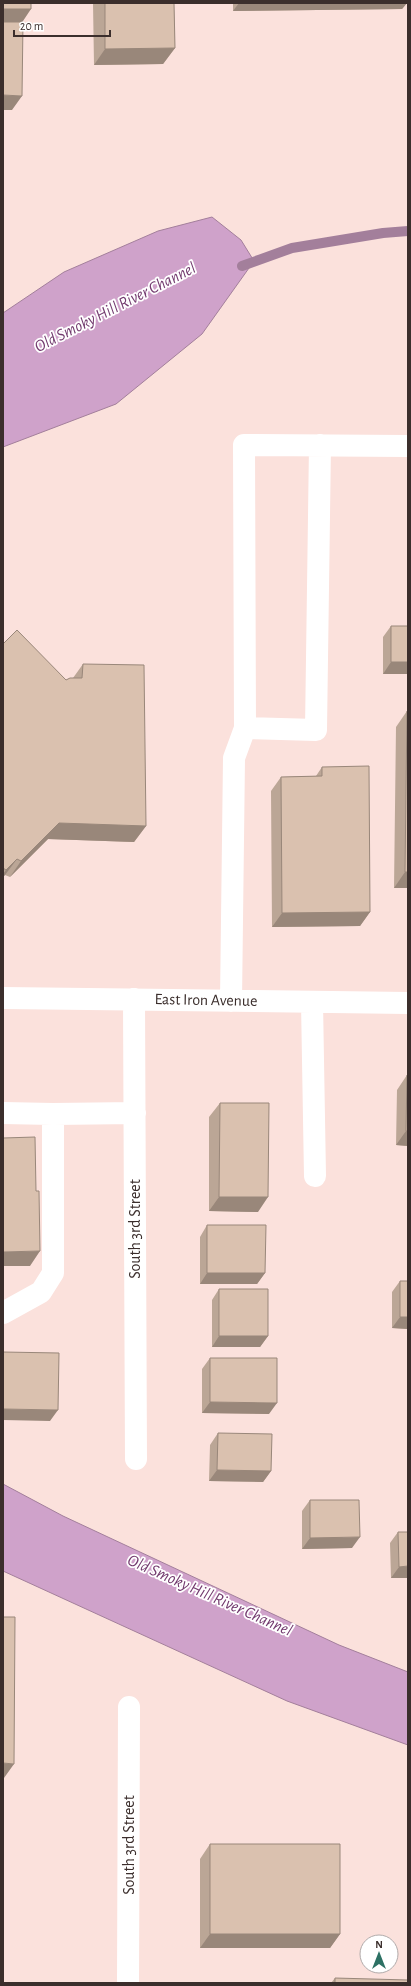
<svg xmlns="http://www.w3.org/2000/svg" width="411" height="1986" font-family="'Alegreya Sans',sans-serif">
  <rect width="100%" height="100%" fill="#fbe1dc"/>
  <path fill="#cfa2ca" stroke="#a37f9b" d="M212,217L241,240L254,261L202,334L116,404L3,447V313L64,272L158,231Z
    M3,1484L63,1516L339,1645L408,1672V1745L287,1701L3,1571Z"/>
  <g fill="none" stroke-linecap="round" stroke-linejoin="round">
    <path stroke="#a37f9b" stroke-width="10" d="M242,266L292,248L383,233L408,231"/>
    <path stroke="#fff" stroke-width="22" d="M245,728L316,730L320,445
      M3,998L408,1003
      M134,999L136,1459
      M231,1001L234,758L245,728L244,445L408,446
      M312,1002L315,1176
      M3,1113L53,1114V1273L41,1292L3,1313
      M53,1114L135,1113
      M128,1983L129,1707"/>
  </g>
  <path fill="#bba696" d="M93,3H174L175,48L163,64L94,65Z
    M233,3H407L402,9L233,11Z
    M391,626L408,674H383V637Z
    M3,644L66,680L73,678L83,664L146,826L134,842L48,839L10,877L5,875L3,877Z
    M407,711L408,888H394L396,727Z
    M322,767L370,912L360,926L272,927L271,791L281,777L316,776Z
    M407,1075L408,1146L396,1145L397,1090Z
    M220,1103L258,1212L209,1211V1117Z
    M207,1225L265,1273L257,1284H200V1237Z
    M400,1281H408V1329L392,1328V1292Z
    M219,1289L268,1336L260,1347H212V1300Z
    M210,1358L269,1414L202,1413V1369Z
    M218,1433L271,1471L263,1482L209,1481L210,1445Z
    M310,1500L352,1548L302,1549V1511Z
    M398,1532L408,1578H391L390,1543Z
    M210,1844L340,1934L330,1948H200V1859Z
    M335,1978L408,1983H331Z"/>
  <path fill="#99877a" d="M239,3H407L402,9L233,11Z
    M3,9H31L21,24L3,23Z
    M175,48L163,64L94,65L105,49Z
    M3,95L22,96L12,110H3Z
    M391,662H408V674H383Z
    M59,823L146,826L134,842L48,839L10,877L21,861Z
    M17,859L5,875L3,877V874L6,870Z
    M405,872H408V888H394Z
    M370,912L360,926L272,927L282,913Z
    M406,1131H408V1146L396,1145Z
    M219,1197H268L258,1212L209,1211Z
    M40,1251L30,1266H3V1252Z
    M207,1273H265L257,1284H200Z
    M400,1317H408V1329L392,1328Z
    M219,1336H268L260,1347H212Z
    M210,1402L277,1403L269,1414L202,1413Z
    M3,1409L58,1410L50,1421L3,1420Z
    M217,1470L271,1471L263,1482L209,1481Z
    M360,1537L352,1548L302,1549L310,1538Z
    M408,1566V1578H391L399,1567Z
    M3,1763L14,1764L4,1778H3Z
    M210,1934H340L330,1948H200Z"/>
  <path fill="#dac1af" stroke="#99877a" d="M3,3H31V9H3Z
    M105,3H174L175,48L105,49Z
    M3,22H23L22,96L3,95Z
    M391,626H408V662H391Z
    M17,630L66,680L70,678H82L83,664L144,665L146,826L59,823L21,861L17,859L6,870L3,868V644Z
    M407,711H408V872H405Z
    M369,766L370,912L282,913L281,777L322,776V767Z
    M407,1075H408V1131H406Z
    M220,1103H269L268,1197H219Z
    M35,1137L36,1191H39L40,1251L3,1252V1138Z
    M207,1225H266L265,1273H207Z
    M400,1281H408V1317H400Z
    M219,1289H268V1336H219Z
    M3,1352L59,1353L58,1410L3,1409Z
    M210,1358H277V1403L210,1402Z
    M218,1433L272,1434L271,1471L217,1470Z
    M310,1500H359L360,1537L310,1538Z
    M398,1532H408V1566L399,1567Z
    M3,1617H15L14,1764L3,1763Z
    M210,1844H340V1934H210Z
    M335,1978L408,1980V1983H335Z"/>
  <g text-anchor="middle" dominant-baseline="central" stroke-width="3.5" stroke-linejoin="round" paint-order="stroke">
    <g font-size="16" fill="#3b2e2c" stroke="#fff">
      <text transform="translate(206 1000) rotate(1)">East Iron Avenue</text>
      <text transform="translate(135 1229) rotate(-90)">South 3rd Street</text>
      <text transform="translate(129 1845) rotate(-90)">South 3rd Street</text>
    </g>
    <g font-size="17" font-style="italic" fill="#733b6f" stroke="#fff">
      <text transform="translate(115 307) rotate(-27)">Old Smoky Hill River Channel</text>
      <text transform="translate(210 1595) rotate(24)">Old Smoky Hill River Channel</text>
    </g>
  </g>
  <rect width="411" height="1986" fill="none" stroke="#3b2e2c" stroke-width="8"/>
  <g transform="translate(379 1954)"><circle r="19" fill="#ffffff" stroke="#b1abab"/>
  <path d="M0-3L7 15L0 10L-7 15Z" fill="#2d7164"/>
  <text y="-6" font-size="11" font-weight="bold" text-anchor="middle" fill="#3b2e2c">N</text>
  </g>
  <path d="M14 30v6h96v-6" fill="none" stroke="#3b2e2c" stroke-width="2"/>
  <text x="20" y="30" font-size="12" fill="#3b2e2c" stroke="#ffffff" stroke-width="3" paint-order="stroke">20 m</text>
</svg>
